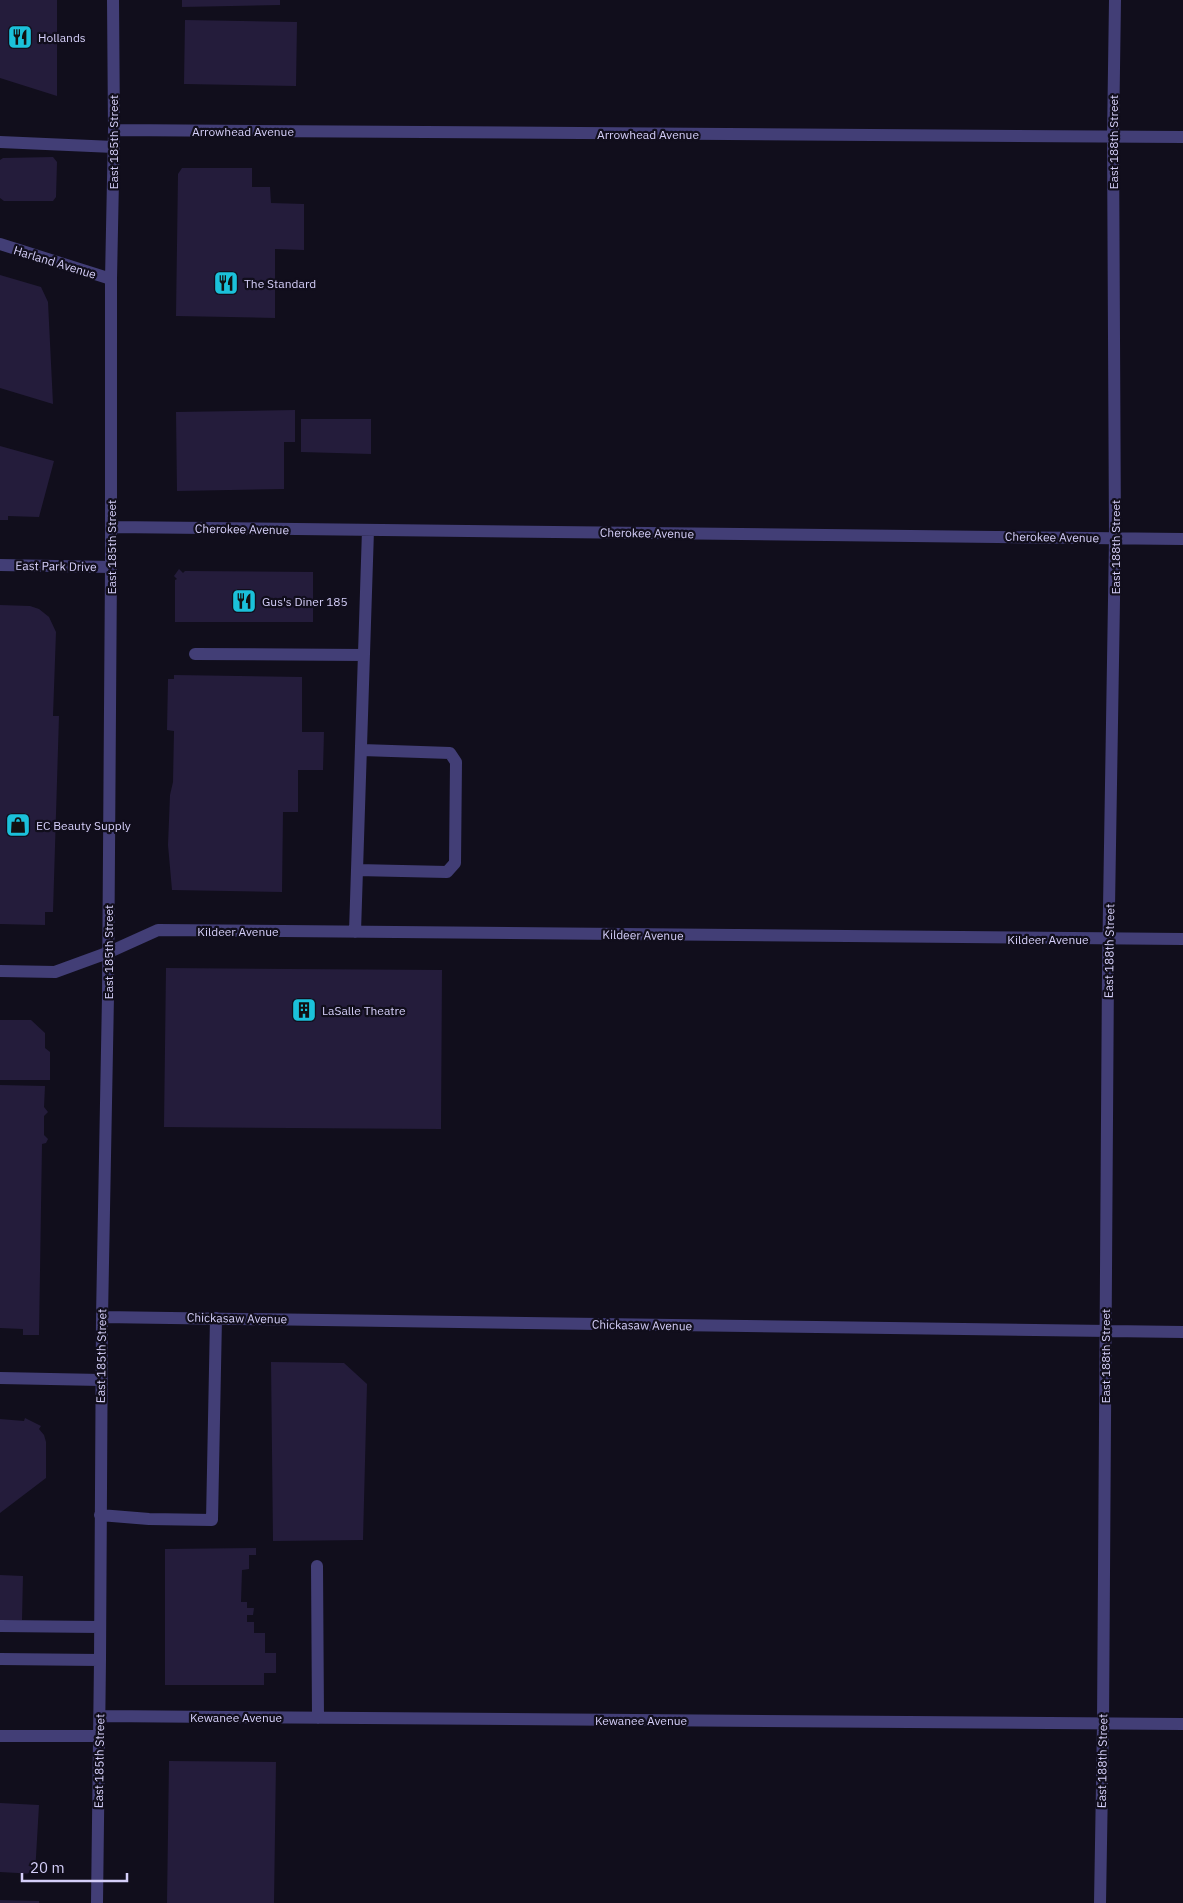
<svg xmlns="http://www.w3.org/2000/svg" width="1183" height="1903" font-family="'IBM Plex Sans',sans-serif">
  <rect width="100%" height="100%" fill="#110e1c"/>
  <path fill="#241c3b" d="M0,0H57V96L0,78Z
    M182,0H280V5L182,7Z
    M185,20L297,22L296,86L184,84Z
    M53,157L57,162L56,197L53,201H4L0,198V160L3,158Z
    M182,168H252V187H270L271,203L304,204V250L275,249V318L176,316L178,174Z
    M0,275L41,287L48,302L53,404L0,388Z
    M295,410V442H284V489L177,491L176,412Z
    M301,419H371V454L301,452Z
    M0,446L54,461L39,517L8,516V520H0Z
    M179,569L183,573L185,571L313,572V622H175V580L177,579L174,576Z
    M0,605L30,606L39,609L49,617L56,632L53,716H59L53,912H45V925L0,924Z
    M174,675L302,677V732H324L323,770H298V812H283L282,892L172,890L168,845L170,795L173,782L174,731L167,730L168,679H174Z
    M166,968L442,970L441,1129L164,1127Z
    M0,1020H31L45,1033V1048L50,1052V1080H0Z
    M0,1085L45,1086L44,1107L48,1112L44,1116V1135L48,1139L46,1143L42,1144L39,1335H23V1329L0,1328Z
    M271,1362L344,1363L367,1384L363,1540L273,1541Z
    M25,1418L41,1426L39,1429L44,1435L46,1442V1478L0,1513V1419L24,1421Z
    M256,1548V1555H249V1569L242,1570L241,1602H247V1608H254L253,1615H247V1622H254V1633H265V1653H276V1673H264V1685H165V1549Z
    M0,1575L23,1576L22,1620H0Z
    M169,1761L276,1762L274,1903H167Z
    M0,1803L39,1805L35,1874L0,1872Z
    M0,1900L39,1901V1903H0Z"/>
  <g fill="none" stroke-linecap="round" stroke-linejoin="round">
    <path stroke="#423e76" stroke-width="12" d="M114,130L1183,137
      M0,142L114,147
      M0,244L111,279
      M111,527L1183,539
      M0,565L111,567
      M195,654L364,655
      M357,870L447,872L455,863L456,762L450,753L362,750
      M355,932L368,530
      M0,971L55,972L107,953L158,930L1183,939
      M102,1317L1183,1332
      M0,1378L101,1380
      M100,1515L149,1519L212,1520L216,1318
      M317,1566L318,1718
      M0,1626L100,1627
      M0,1659L100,1660
      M100,1716L1183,1724
      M0,1736H99
      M97,1903L100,1660L102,1317L108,996L111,567V279L114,130L113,0
      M1100,1903L1103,1724L1108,969L1115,538L1113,137L1115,0"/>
  </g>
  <defs>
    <symbol id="restaurant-square" viewBox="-11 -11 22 22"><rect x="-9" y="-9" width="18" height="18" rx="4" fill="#1bc1da" stroke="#110e1c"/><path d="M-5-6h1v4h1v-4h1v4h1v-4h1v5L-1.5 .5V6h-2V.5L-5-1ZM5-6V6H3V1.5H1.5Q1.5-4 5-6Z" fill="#111"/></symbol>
    <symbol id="shop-square" viewBox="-11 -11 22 22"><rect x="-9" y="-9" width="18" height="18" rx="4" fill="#1bc1da" stroke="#110e1c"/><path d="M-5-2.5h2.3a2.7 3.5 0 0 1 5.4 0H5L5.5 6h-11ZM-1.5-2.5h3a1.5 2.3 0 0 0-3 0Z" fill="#111"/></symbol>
    <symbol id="building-square" viewBox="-11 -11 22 22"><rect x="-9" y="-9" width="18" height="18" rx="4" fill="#1bc1da" stroke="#110e1c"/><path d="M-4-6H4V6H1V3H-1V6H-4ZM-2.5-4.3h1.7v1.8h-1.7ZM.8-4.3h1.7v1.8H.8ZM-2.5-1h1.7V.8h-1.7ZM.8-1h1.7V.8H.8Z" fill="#111"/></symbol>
  </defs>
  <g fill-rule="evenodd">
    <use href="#restaurant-square" x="6" y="23" width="28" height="28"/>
    <use href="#restaurant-square" x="212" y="269" width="28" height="28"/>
    <use href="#restaurant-square" x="230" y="587" width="28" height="28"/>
    <use href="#shop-square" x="4" y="811" width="28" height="28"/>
    <use href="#building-square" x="290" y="996" width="28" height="28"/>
  </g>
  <g text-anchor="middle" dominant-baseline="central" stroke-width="4.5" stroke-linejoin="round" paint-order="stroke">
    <g font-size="12" fill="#d5cff9" stroke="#110e1c" text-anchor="start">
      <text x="38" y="37">Hollands</text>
      <text x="244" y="283">The Standard</text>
      <text x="262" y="601">Gus's Diner 185</text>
      <text x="36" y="825">EC Beauty Supply</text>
      <text x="322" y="1010">LaSalle Theatre</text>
    </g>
    <g font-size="12" fill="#d5cff9" stroke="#110e1c">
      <text x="243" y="131">Arrowhead Avenue</text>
      <text x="648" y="134">Arrowhead Avenue</text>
      <text transform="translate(113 142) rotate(-90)">East 185th Street</text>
      <text transform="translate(1113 142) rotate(-90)">East 188th Street</text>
      <text transform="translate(55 262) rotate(17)">Harland Avenue</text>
      <text transform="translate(242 529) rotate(1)">Cherokee Avenue</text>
      <text transform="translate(647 533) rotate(1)">Cherokee Avenue</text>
      <text transform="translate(1052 537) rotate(1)">Cherokee Avenue</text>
      <text transform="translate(111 547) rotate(-90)">East 185th Street</text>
      <text transform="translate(1115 547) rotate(-90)">East 188th Street</text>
      <text transform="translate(56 566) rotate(1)">East Park Drive</text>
      <text x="238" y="931">Kildeer Avenue</text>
      <text transform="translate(643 935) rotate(1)">Kildeer Avenue</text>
      <text x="1048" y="939">Kildeer Avenue</text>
      <text transform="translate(1109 951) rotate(-89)">East 188th Street</text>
      <text transform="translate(108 952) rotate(-90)">East 185th Street</text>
      <text transform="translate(237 1318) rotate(1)">Chickasaw Avenue</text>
      <text transform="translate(642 1325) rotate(1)">Chickasaw Avenue</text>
      <text transform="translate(101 1356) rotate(-89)">East 185th Street</text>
      <text transform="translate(1105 1356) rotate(-90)">East 188th Street</text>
      <text x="236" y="1717">Kewanee Avenue</text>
      <text x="641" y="1720">Kewanee Avenue</text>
      <text transform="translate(99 1761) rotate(-89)">East 185th Street</text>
      <text transform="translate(1102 1761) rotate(-89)">East 188th Street</text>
    </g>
  </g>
  <path d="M22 1873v8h105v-8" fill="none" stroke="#d5cff9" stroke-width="2.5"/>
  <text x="30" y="1873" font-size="15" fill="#d5cff9" stroke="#110e1c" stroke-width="4" paint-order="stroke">20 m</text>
</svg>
